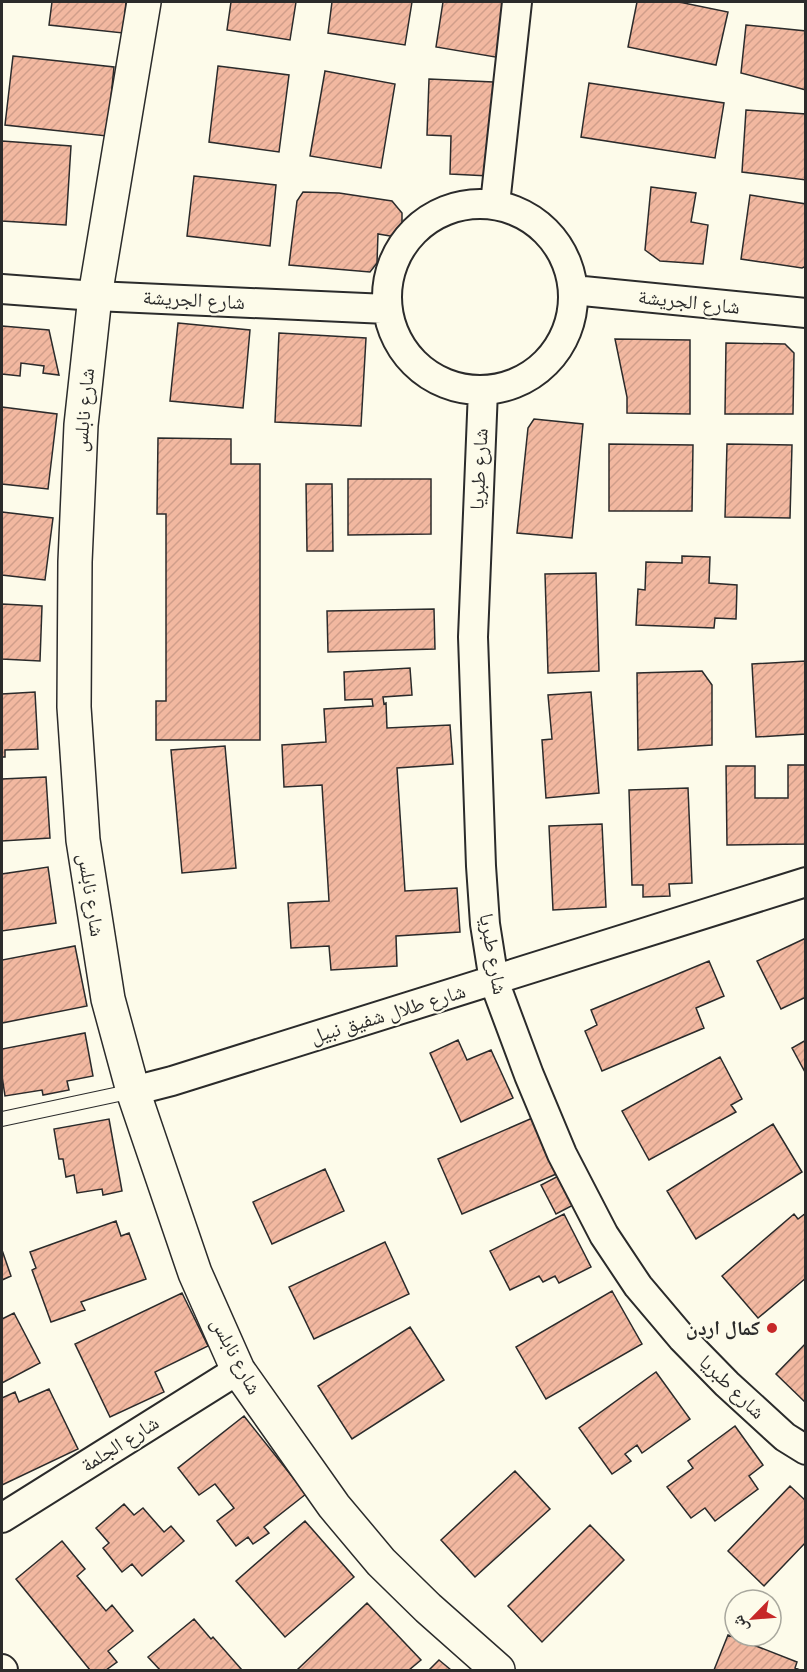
<svg xmlns="http://www.w3.org/2000/svg" width="807" height="1672" font-family="Karla,'Noto Naskh Arabic',sans-serif">
  <defs>
    <pattern id="building-hatch" width="6" height="6" patternUnits="userSpaceOnUse" patternTransform="scale(1.5)"><rect width="6" height="6" fill="#f2b8a0"/><path d="M-1 1l2-2M0 6l6-6M5 7l2-2" fill="none" stroke="#d09e8a"/></pattern>
  </defs>
  <rect width="100%" height="100%" fill="#fdfbea"/>
  <path fill="url(#building-hatch)" stroke="#2b2b2b" stroke-width="1.5" d="M52,2H126L123,33L49,25Z
    M231,2H296L290,40L227,30Z
    M332,2H412L405,45L328,33Z
    M443,2H509L501,58L436,47Z
    M637,2H679L728,12L716,65L628,47Z
    M746,25L806,31V90L741,73Z
    M13,56L114,67L107,136L5,125Z
    M218,66L289,75L279,152L209,142Z
    M325,71L395,84L381,168L310,156Z
    M429,79L493,82L489,176L450,174L451,136L427,135Z
    M589,83L724,103L715,158L581,137Z
    M746,110L806,114V180L742,172Z
    M2,141L71,146L66,225L2,221Z
    M194,176L276,185L270,246L187,236Z
    M651,187L696,193L691,222L708,225L703,264L660,261L645,250Z
    M303,192L339,193L392,201L402,213V227L390,236L378,234L377,263L370,272L289,265L297,201Z
    M750,195L806,204V266L802,268L741,259Z
    M178,323L250,330L243,408L170,401Z
    M2,326L49,330L59,375L43,373L44,366L21,363L20,376L2,374Z
    M279,333L366,338L361,426L275,422Z
    M615,339L690,340V414L627,413V397Z
    M726,343L785,344L794,353L793,414H725Z
    M2,407L57,414L48,489L2,484Z
    M534,419L583,424L572,538L517,533L528,428Z
    M158,438L231,439V464H260V740H156V701H166V514H157Z
    M609,444L693,445L692,511H609Z
    M727,444L792,445L790,518L725,517Z
    M348,479H431V534L348,535Z
    M306,484H332L333,551H307Z
    M2,512L53,518L45,580L2,575Z
    M682,556L710,557L709,583L737,585L736,619L715,618L714,628L636,625L638,589L645,590L646,562L682,563Z
    M596,573L599,671L548,673L545,574Z
    M2,604L42,606L40,661L2,659Z
    M434,609L435,649L328,652L327,611Z
    M806,661V734L756,737L752,664Z
    M410,668L412,695L383,697L384,704L386,703L387,728L450,725L453,764L397,768L405,891L457,888L460,932L396,936L397,966L331,970L329,946L291,948L288,903L329,901L322,785L284,787L282,745L326,742L324,709L373,706L372,699L345,700L344,672Z
    M702,671L712,685V745L638,750L637,673Z
    M35,692L38,749L5,750V757H2V694Z
    M591,692L599,793L546,798L542,740L552,739L548,695Z
    M225,746L236,868L182,873L171,750Z
    M788,765H806V844L727,845L726,766H755V798H788Z
    M46,777L50,838L2,841V779Z
    M688,788L692,883L669,884L670,896L643,897V885H632L629,790Z
    M602,824L606,907L553,910L549,826Z
    M48,867L56,923L2,931V874Z
    M806,938V997L781,1009L757,961Z
    M75,946L87,1006L2,1023V960Z
    M709,961L724,996L696,1008L704,1028L602,1071L585,1031L597,1025L591,1010Z
    M85,1033L93,1076L67,1081L69,1090L43,1095L42,1090L5,1096L2,1076V1049Z
    M458,1040L467,1060L491,1050L513,1098L461,1122L430,1053Z
    M806,1040V1074L792,1048Z
    M720,1057L742,1099L731,1105L736,1112L649,1160L622,1111Z
    M537,1116L561,1172L462,1214L438,1159Z
    M109,1119L122,1191L103,1195L102,1189L77,1193L74,1175L66,1177L63,1159H59L54,1129Z
    M773,1124L802,1172L696,1239L667,1191Z
    M325,1169L344,1211L272,1244L253,1202Z
    M566,1172L581,1201L556,1214L541,1185Z
    M806,1213V1278L758,1318L722,1276L794,1214L798,1219Z
    M564,1214L591,1267L559,1283L555,1276L543,1282L539,1276L510,1290L490,1251Z
    M116,1221L121,1236L129,1233L146,1279L81,1302L85,1310L51,1322L32,1270L36,1268L30,1252Z
    M385,1242L409,1294L314,1339L289,1287Z
    M2,1250L11,1276L2,1280Z
    M612,1291L642,1344L546,1399L516,1347Z
    M182,1293L208,1346L155,1372L164,1392L110,1417L75,1344Z
    M14,1313L40,1363L2,1383V1319Z
    M410,1327L444,1380L352,1439L318,1386Z
    M806,1343V1403L776,1374Z
    M656,1372L690,1419L642,1453L637,1445L625,1454L631,1461L612,1474L579,1428Z
    M49,1389L78,1449L2,1485V1398L15,1392L19,1402Z
    M244,1416L306,1494L264,1527L269,1533L253,1544L248,1537L236,1546L217,1521L234,1508L215,1484L199,1495L178,1468Z
    M735,1426L763,1465L749,1476L758,1489L715,1521L705,1508L691,1518L667,1487L693,1468L688,1461Z
    M515,1471L550,1509L475,1577L441,1540Z
    M790,1486L806,1501V1542L764,1586L728,1551Z
    M124,1504L134,1515L143,1508L164,1532L171,1526L184,1541L142,1576L132,1564L122,1572L103,1548L109,1543L96,1528Z
    M305,1521L354,1577L285,1637L236,1581Z
    M590,1525L624,1560L542,1642L508,1606Z
    M62,1541L85,1569L77,1576L106,1611L112,1605L133,1631L108,1651L117,1662L106,1670H90L16,1579Z
    M367,1603L421,1660L409,1670H297Z
    M194,1619L211,1639L213,1637L242,1670H160L148,1657Z
    M728,1635L797,1662L795,1668L800,1670H714Z
    M439,1660L451,1670H429Z"/>
  <g fill="none" stroke-linecap="round" stroke-linejoin="round">
    <defs>
      <path id="lane" d="M2,1119L133,1091"/>
      <path id="street" d="M495,204L517,2
        M387 297a93 93 0 1 1 186 0a93 93 0 1 1-186 0Z
        M2,289L95,296L387,309
        M573,290L806,313
        M483,390L473,637L481,866L485,924L494,981L529,1075L562,1154L604,1235L638,1286L682,1338L727,1384L785,1437L806,1450
        M133,1091L172,1081L806,882
        M2,1518L238,1370
        M2,1669L3,1670"/>
      <path id="secondary" d="M144,2L95,296L81,425L75,562L74,707L83,840L108,999L133,1091L195,1273L238,1370L334,1506L381,1562L428,1608L498,1670"/>
    </defs>
    <use href="#lane" stroke="#2b2b2b" stroke-width="16"/>
    <use href="#street" stroke="#2b2b2b" stroke-width="32"/>
    <use href="#secondary" stroke="#2b2b2b" stroke-width="36"/>
    <use href="#lane" stroke="#fdfbea" stroke-width="14"/>
    <use href="#street" stroke="#fdfbea" stroke-width="28"/>
    <use href="#secondary" stroke="#fdfbea" stroke-width="33"/>
  </g>
  <circle fill="#c62828" stroke="#fdfbea" stroke-width="2" cx="772" cy="1328" r="6"/>
  <g text-anchor="middle" dominant-baseline="central" stroke-width="4.5" stroke-linejoin="round" paint-order="stroke">
    <g font-size="20" fill="#2b2b2b" stroke="#fdfbea">
      <text transform="translate(194 300) rotate(3)">شارع الجريشة</text>
      <text transform="translate(689 302) rotate(6)">شارع الجريشة</text>
      <text transform="translate(84 410) rotate(-85)">شارع نابلس</text>
      <text transform="translate(479 469) rotate(-87)">شارع طبريا</text>
      <text transform="translate(91 895) rotate(81)">شارع نابلس</text>
      <text transform="translate(493 954) rotate(80)">شارع طبريا</text>
      <text transform="translate(388 1014) rotate(-17)">شارع طلال شفيق نبيل</text>
      <text transform="translate(236 1356) rotate(62)">شارع نابلس</text>
      <text transform="translate(732 1387) rotate(44)">شارع طبريا</text>
      <text transform="translate(120 1444) rotate(-32)">شارع الجلمة</text>
    </g>
    <g font-size="20" font-weight="bold" fill="#2b2b2b" stroke="#fdfbea" text-anchor="end">
      <text x="760" y="1328">كمال اردن</text>
    </g>
  </g>
  <rect width="807" height="1672" fill="none" stroke="#2b2b2b" stroke-width="6"/>
  <g transform="translate(753 1618) rotate(245)"><circle r="28" fill="#fdfbea" stroke="#a9a89e" stroke-width="1.5"/>
  <path d="M0-4.5L10 22L0 15L-10 22Z" fill="#c62828"/>
  <text y="-9" font-size="16" font-weight="bold" text-anchor="middle" fill="#2b2b2b">ش</text>
  </g>
</svg>
